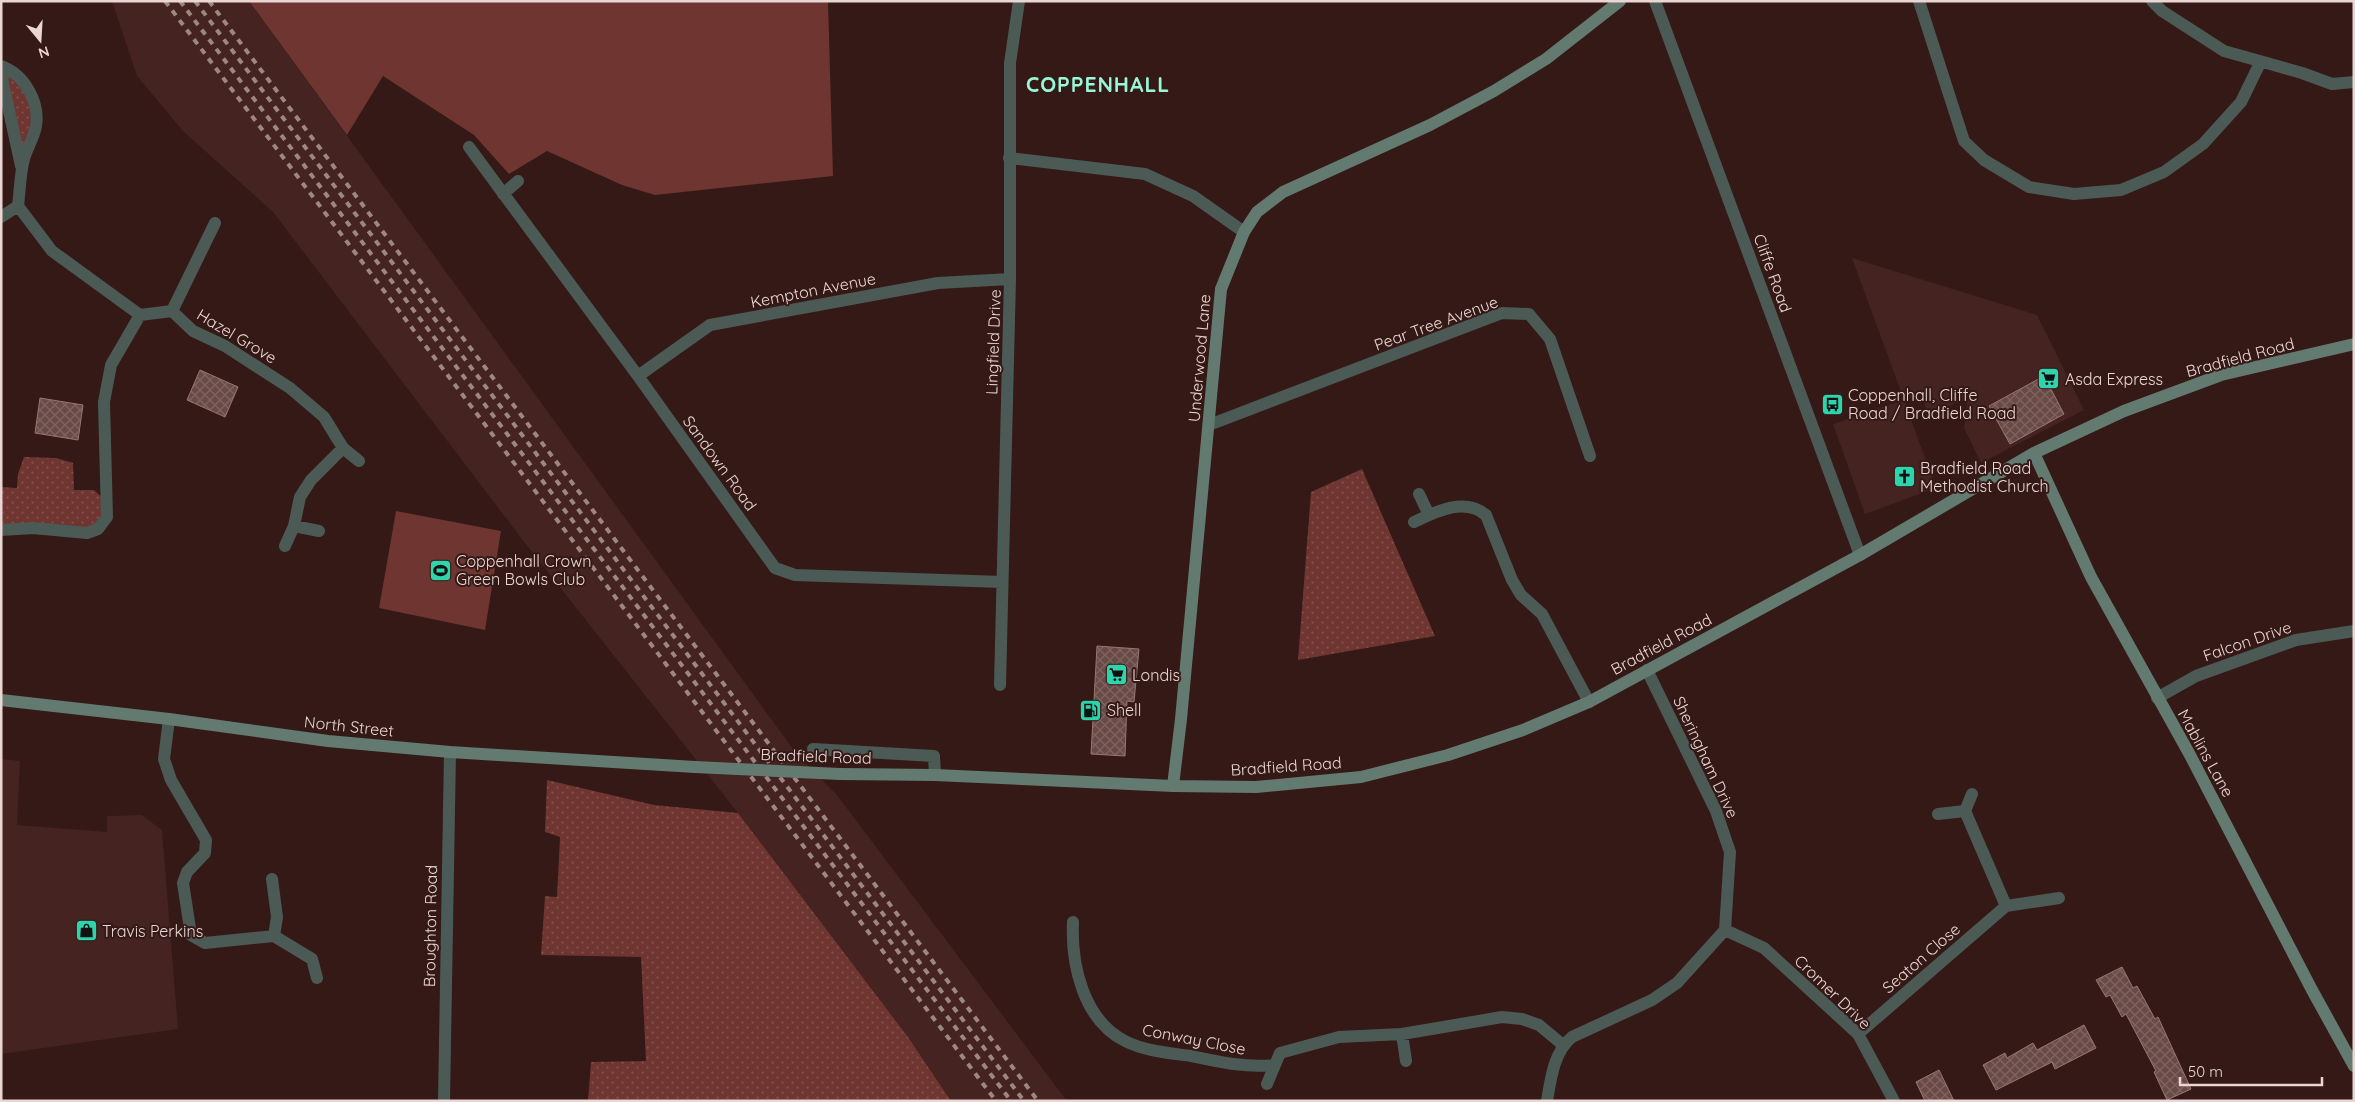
<svg xmlns="http://www.w3.org/2000/svg" width="2355" height="1102" font-family="Quicksand,sans-serif">
  <defs>
    <pattern id="grass-dots" width="8" height="8" patternUnits="userSpaceOnUse" patternTransform="scale(1.25)"><rect width="8" height="8" fill="#6f3530"/><path d="M2 2h.1M6 6h.1" fill="none" stroke="#84524d" stroke-width="1.8" stroke-linecap="round"/></pattern>
    <pattern id="building-cross-hatch" width="8" height="8" patternUnits="userSpaceOnUse" patternTransform="scale(1.25)"><rect width="8" height="8" fill="#6a4a47"/><path d="M0 0l8 8M0 8l8-8" fill="none" stroke="#7f6361"/></pattern>
  </defs>
  <rect width="100%" height="100%" fill="#341916"/>
  <path fill="#452320" d="M112,1H249L798,756L837,795L1067,1101H951L908,1037L738,813L525,543L273,212L183,131L137,76Z
    M1852,258L2037,315L2084,410L1981,463L1964,428L1968,398L1929,415L1920,394L1904,400L1936,488L1865,514L1833,424L1904,400Z
    M1,759L20,761L17,825L107,832V816L142,815L162,830L178,1029L1,1054Z"/>
  <path fill="url(#grass-dots)" d="M11,69L35,109L25,157L2,74Z
    M24,457L56,458L73,463L74,490H94L107,502L98,529L1,530V487L17,488L18,474Z
    M1362,469L1435,636L1298,660L1311,492Z
    M547,780L654,805L738,813L908,1037L951,1101H588L591,1062L646,1061L641,957L541,955L545,896L557,897L560,837L545,832Z"/>
  <path fill="#6f3530" d="M249,1H826L828,2L833,176L655,195L622,185L547,151L509,174L474,135L383,76L347,135Z
    M396,511L501,531L485,630L379,608Z"/>
  <path fill="url(#building-cross-hatch)" stroke="#987672" d="M200,370L238,387L225,417L187,400Z
    M2044,376L2064,414L2010,444L1989,406Z
    M40,398L83,405L78,440L35,433Z
    M1097,646L1139,649L1134,702L1127,701L1125,756L1091,754Z
    M2122,967L2133,988L2137,986L2155,1019L2158,1017L2191,1089L2167,1100L2154,1072L2156,1071L2126,1014L2122,1017L2110,995L2106,997L2096,980Z
    M2084,1025L2096,1048L2055,1069L2052,1062L1996,1090L1983,1065L2005,1053L2007,1058L2033,1043L2037,1050Z
    M1939,1070L1954,1101H1925L1916,1082Z"/>
  <g fill="none" stroke-linecap="round" stroke-linejoin="round">
    <path stroke="#4c5a55" stroke-width="12" d="M1655,1L1860,555
      M1919,1L1964,141L1984,160L2029,187L2074,194L2121,190L2164,172L2203,144L2241,102L2260,63
      M2152,1L2162,11L2224,51L2302,73L2332,84L2354,82
      M1,66C24,74 40,102 36,126C34,138 27,148 24,159C20,174 20,190 18,206L52,251L140,315L172,311L193,331L225,346L290,388L324,417L343,448L311,480L300,497L294,526L285,546
      M1,74L21,166
      M469,147L638,376L775,568L795,575L1002,582
      M1009,158L1145,174L1193,196L1244,232
      M503,194L518,181
      M1,217L18,206
      M172,311L215,223
      M638,376L710,325L938,283L1010,279
      M1209,425L1502,313L1529,314L1550,339L1590,456
      M343,448L359,461
      M1419,494L1429,515
      M1414,522C1435,512 1464,497 1486,515L1512,580L1521,595L1542,614L1589,702
      M294,526L319,531
      M1,530L33,528L87,533L98,529L107,517L104,402L111,365L140,315
      M1000,685L1010,279V63L1019,1
      M2157,698L2196,676L2296,640L2354,631
      M169,719L164,759L171,780L206,840L205,853L187,872L183,883L191,935L205,943L274,936L312,959L317,978
      M813,749L934,756L935,775
      M1972,794L1965,811L2006,906
      M1938,814L1965,811
      M272,879L277,917L274,936
      M1073,922C1071,964 1083,1020 1125,1041C1144,1051 1170,1053 1191,1056C1219,1062 1246,1068 1274,1065
      M1725,930L1764,948L1858,1034L1894,1101
      M1402,1034L1406,1061
      M1858,1034L2006,906L2059,898
      M1267,1084L1280,1053L1339,1037L1402,1034L1502,1017L1522,1019L1539,1025L1563,1045
      M444,1101L450,752
      M1547,1101C1551,1077 1554,1052 1572,1037L1652,1000L1677,983L1725,930L1730,852L1716,811L1647,670"/>
    <path stroke="#637a71" stroke-width="12" d="M2034,453L2091,577L2190,755L2312,990L2354,1066
      M1,700L169,719L328,741L450,752L695,767
      M840,774L935,775L1173,786L1256,787L1361,777L1448,755L1523,730L1589,702L1860,555L2034,453L2124,411L2221,375L2354,344
      M1173,786L1181,719L1221,289L1244,232L1257,212L1283,192L1430,125L1494,91L1546,59L1620,1"/>
    <path stroke="#9d8784" stroke-width="4" stroke-dasharray="6 6" stroke-linecap="butt" d="M165,1L996,1101
      M180,1L1011,1101
      M195,1L1024,1101
      M209,1L1038,1101"/>
    <path stroke="#637a71" stroke-width="12" d="M695,767L840,774"/>
  </g>
  <defs>
    <symbol id="supermarket-square" viewBox="-11 -11 22 22"><rect x="-9" y="-9" width="18" height="18" rx="4" fill="#2ed4ab" stroke="#341916"/><path d="M-6-5.5h2.5l.6 2H6L4.5 2H-2.5L-4.4-4H-6ZM-1.5 3.2a1.3 1.3 0 1 0 .1 0ZM3 3.2a1.3 1.3 0 1 0 .1 0Z" fill="#111"/></symbol>
    <symbol id="bus-square" viewBox="-11 -11 22 22"><rect x="-9" y="-9" width="18" height="18" rx="4" fill="#2ed4ab" stroke="#341916"/><path d="M-5-6H5V4H4V6H2V4H-2V6H-4V4H-5ZM-3.5-4V0h7V-4ZM-3.5 1.2v1.5H-2V1.2ZM2 1.2v1.5H3.5V1.2Z" fill="#111"/></symbol>
    <symbol id="church-square" viewBox="-11 -11 22 22"><rect x="-9" y="-9" width="18" height="18" rx="4" fill="#2ed4ab" stroke="#341916"/><path d="M-1.2-6h2.4v3.5h3.3v2.4h-3.3V6h-2.4V-.1h-3.3v-2.4h3.3Z" fill="#111"/></symbol>
    <symbol id="stadium-square" viewBox="-11 -11 22 22"><rect x="-9" y="-9" width="18" height="18" rx="4" fill="#2ed4ab" stroke="#341916"/><path d="M0-5a6.5 5 0 1 0 0 10a6.5 5 0 1 0 0-10ZM-3.5-1.8h7v3.6h-7Z" fill="#111"/></symbol>
    <symbol id="fuel-square" viewBox="-11 -11 22 22"><rect x="-9" y="-9" width="18" height="18" rx="4" fill="#2ed4ab" stroke="#341916"/><path d="M-5.5-6h7V0h2V4h1.3V-2.5L3-4.5l.8-.8L6-3V5H2.5V1h-1V6h-7ZM-4.2-4.7v3.2H.2V-4.7Z" fill="#111"/></symbol>
    <symbol id="shop-square" viewBox="-11 -11 22 22"><rect x="-9" y="-9" width="18" height="18" rx="4" fill="#2ed4ab" stroke="#341916"/><path d="M-5-2.5h2.3a2.7 3.5 0 0 1 5.4 0H5L5.5 6h-11ZM-1.5-2.5h3a1.5 2.3 0 0 0-3 0Z" fill="#111"/></symbol>
  </defs>
  <g fill-rule="evenodd">
    <use href="#supermarket-square" x="2036" y="366" width="25" height="25"/>
    <use href="#bus-square" x="1820" y="392" width="25" height="25"/>
    <use href="#church-square" x="1892" y="464" width="25" height="25"/>
    <use href="#stadium-square" x="428" y="558" width="25" height="25"/>
    <use href="#supermarket-square" x="1104" y="662" width="25" height="25"/>
    <use href="#fuel-square" x="1078" y="698" width="25" height="25"/>
    <use href="#shop-square" x="74" y="918" width="25" height="25"/>
  </g>
  <g text-anchor="middle" dominant-baseline="central" stroke-width="4" stroke-linejoin="round" paint-order="stroke">
    <g font-size="16" fill="#ead7d4" stroke="#341916">
      <text transform="translate(1773 273) rotate(70)">Cliffe Road</text>
      <text transform="translate(813 290) rotate(-11)">Kempton Avenue</text>
      <text transform="translate(1436 323) rotate(-20)">Pear Tree Avenue</text>
      <text transform="translate(237 336) rotate(31)">Hazel Grove</text>
      <text transform="translate(993 342) rotate(-88)">Lingfield Drive</text>
      <text transform="translate(2240 357) rotate(-15)">Bradfield Road</text>
      <text transform="translate(1199 358) rotate(-85)">Underwood Lane</text>
      <text transform="translate(720 463) rotate(54)">Sandown Road</text>
      <text transform="translate(2247 641) rotate(-19)">Falcon Drive</text>
      <text transform="translate(1661 644) rotate(-28)">Bradfield Road</text>
      <text transform="translate(349 726) rotate(6)">North Street</text>
      <text transform="translate(2206 753) rotate(61)">Mablins Lane</text>
      <text transform="translate(816 756) rotate(2)">Bradfield Road</text>
      <text transform="translate(1706 757) rotate(65)">Sheringham Drive</text>
      <text transform="translate(1286 766) rotate(-4)">Bradfield Road</text>
      <text transform="translate(430 926) rotate(-89)">Broughton Road</text>
      <text transform="translate(1921 958) rotate(-41)">Seaton Close</text>
      <text transform="translate(1833 992) rotate(44)">Cromer Drive</text>
      <text transform="translate(1194 1039) rotate(11)">Conway Close</text>
    </g>
    <g font-size="16" fill="#ead7d4" stroke="#341916" text-anchor="start">
      <text x="2065" y="379">Asda Express</text>
      <text x="1848" y="395">Coppenhall, Cliffe<tspan x="1848" dy="18">Road / Bradfield Road</tspan></text>
      <text x="1920" y="468">Bradfield Road<tspan x="1920" dy="18">Methodist Church</tspan></text>
      <text x="456" y="561">Coppenhall Crown<tspan x="456" dy="18">Green Bowls Club</tspan></text>
      <text x="1132" y="675">Londis</text>
      <text x="1107" y="710">Shell</text>
      <text x="102" y="931">Travis Perkins</text>
    </g>
    <g font-size="21" font-weight="bold" letter-spacing="1" fill="#99f6d7" stroke="#341916">
      <text x="1098" y="84">COPPENHALL</text>
    </g>
  </g>
  <rect width="2355" height="1102" fill="none" stroke="#ead7d4" stroke-width="5"/>
  <g transform="translate(40 40) rotate(162)" stroke="#341916" stroke-width="4" paint-order="stroke">
  <path d="M0-4L9 19L0 12L-9 19Z" fill="#ead7d4"/>
  <text y="-8" font-size="14" font-weight="bold" text-anchor="middle" fill="#ead7d4">N</text>
  </g>
  <path d="M2180 1077v8h142v-8" fill="none" stroke="#ead7d4" stroke-width="2.5"/>
  <text x="2188" y="1077" font-size="15" fill="#ead7d4" stroke="#341916" stroke-width="4" paint-order="stroke">50 m</text>
</svg>
